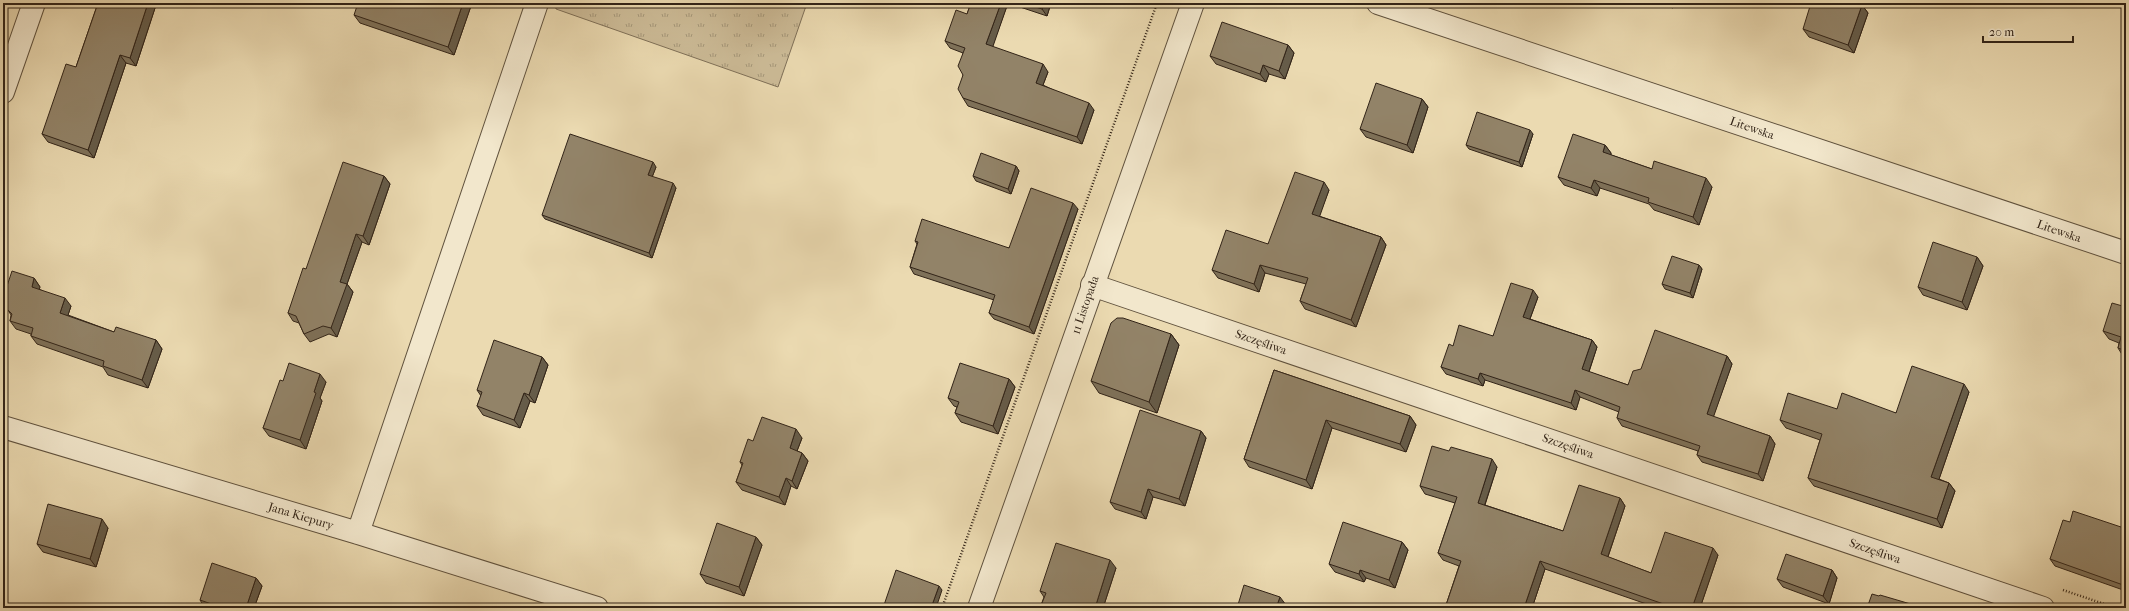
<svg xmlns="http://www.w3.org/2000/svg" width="2129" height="611" font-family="'IM FELL French Canon',serif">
  <defs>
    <pattern id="grass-tufts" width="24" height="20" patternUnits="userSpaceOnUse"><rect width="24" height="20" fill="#ccbb97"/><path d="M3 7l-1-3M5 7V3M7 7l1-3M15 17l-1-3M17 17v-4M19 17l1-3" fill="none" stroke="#a6987a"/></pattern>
  </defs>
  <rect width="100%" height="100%" fill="#ebdab1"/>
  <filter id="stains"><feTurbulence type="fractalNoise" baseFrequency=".005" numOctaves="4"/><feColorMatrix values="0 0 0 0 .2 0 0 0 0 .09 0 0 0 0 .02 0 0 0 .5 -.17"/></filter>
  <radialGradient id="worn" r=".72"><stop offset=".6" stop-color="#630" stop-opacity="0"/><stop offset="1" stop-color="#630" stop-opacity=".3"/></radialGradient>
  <path fill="url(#grass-tufts)" stroke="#7f7058" d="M555,3H807L778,87L556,9Z"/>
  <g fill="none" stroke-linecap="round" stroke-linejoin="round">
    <defs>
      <path id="minor" d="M1378,3L2126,253
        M3,92L34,3
        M1092,285L2043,608
        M3,427L358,533L597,608
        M358,533L537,3"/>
      <path id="tertiary" d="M979,608L1193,3"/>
    </defs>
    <use href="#minor" stroke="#60523e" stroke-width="24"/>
    <use href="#tertiary" stroke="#60523e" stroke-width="24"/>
    <path stroke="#322418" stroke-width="2.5" stroke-dasharray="1 2" stroke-linecap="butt" d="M2063,590L2116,608
      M942,608L1157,3"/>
    <use href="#minor" stroke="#f2e7cc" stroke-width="22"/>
    <use href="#tertiary" stroke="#f2e7cc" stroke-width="22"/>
  </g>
  <path fill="#7e7159" stroke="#322418" d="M98,3H152L155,8L136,66L126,63L94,158L48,142L42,134L76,67Z
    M472,3L454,55L360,23L354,15Z
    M971,3H1051L1047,16L1008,3L992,47L1048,72L1043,85L1094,110L1082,144L968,106L963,98V53L950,48L945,41L967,14Z
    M1647,3H1675L1673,8L1660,4L1659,7Z
    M1862,5L1868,13L1854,53L1809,37L1803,29Z
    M1288,45L1294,53L1285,79L1269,74L1266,82L1216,64L1210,56Z
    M1422,99L1428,107L1413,153L1366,137L1360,129Z
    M1533,134L1522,167L1469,149L1466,145Z
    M1605,145L1611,153V155L1652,169L1712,187L1699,225L1654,210L1649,204L1600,188L1597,196L1564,185L1558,177Z
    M1016,166L1019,171L1011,194L976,181L973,176Z
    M656,167L652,177L676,188L652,258L545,219L542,215Z
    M384,176L390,184L369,245L362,242L347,284L353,292L337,337L329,334L310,342L304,334L299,323L293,321L288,313L306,269Z
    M1329,190L1319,216L1381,237L1386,245L1356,327L1305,309L1300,301L1306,284L1265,273L1259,292L1218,278L1212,270L1268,244Z
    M1078,209L1034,334L994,319L989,313L994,300L914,274L910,267L917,244L915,241L1009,248Z
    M1977,257L1983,266L1967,310L1923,295L1918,287Z
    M1699,265L1702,269L1693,298L1665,289L1662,284Z
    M34,278L40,287L39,289L71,306L68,315L114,332L156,340L162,349L148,388L108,375L103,367L37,344L31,336V334L16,329L10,321L11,315L3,302V298Z
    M1538,297L1530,319L1592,340L1597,347L1589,372L1628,385L1727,356L1732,364L1713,417L1770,436L1775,444L1763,481L1702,462L1697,455L1698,451L1622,426L1617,418L1619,412L1580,397L1576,410L1485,380L1483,386L1446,374L1441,367L1453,346L1493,336Z
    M2126,307V357L2123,356L2118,348L2119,343L2109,339L2103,331Z
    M1171,334L1179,345L1157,413L1099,393L1091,381Z
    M542,357L548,365L535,403L530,401L520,428L483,415L477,406L481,396L477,390Z
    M1274,370L1410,416L1416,425L1406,452L1332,428L1312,489L1249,467L1244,459Z
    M1009,379L1015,387L998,434L961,422L955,413L957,407L954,406L948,398Z
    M283,381L326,382L320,398L322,401L306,449L269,436L263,428Z
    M1969,392L1939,479L1949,483L1955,491L1942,528L1814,486L1808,478L1820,440L1786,428L1780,420L1837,409L1896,413Z
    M1201,431L1206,438L1185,506L1153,497L1146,519L1115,509L1110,502Z
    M802,438L797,451L802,453L808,461L797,489L791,486L785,505L742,490L736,482L742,465L740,462L753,441Z
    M1449,451L1497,467L1485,505L1563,531L1620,498L1625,506L1608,557L1651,573L1718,555L1700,608H1658L1545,569L1532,608H1445L1459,566L1443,560L1438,553L1455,503L1425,494L1420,486Z
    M2070,522L2124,528L2126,523V591L2055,566L2050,559Z
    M108,528L96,567L43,552L37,544Z
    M756,537L762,545L744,596L706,583L700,574Z
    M1402,542L1408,550L1395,588L1366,578L1364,582L1335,572L1329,564Z
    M1116,568L1103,608H1040L1044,597L1040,591Z
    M1832,570L1837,578L1829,604L1783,587L1777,579Z
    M256,578L262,586L254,608H205L200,600Z"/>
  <path fill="#665c49" stroke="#322418" d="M148,3H152L155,8L136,66L130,58Z
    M463,3H472L454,55L448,47Z
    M1001,3H1008L991,52L986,44Z
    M1044,3H1051L1047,16L1042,9Z
    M1656,3H1660V4L1659,7Z
    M1670,3H1675L1673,8Z
    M1862,5L1868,13L1854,53L1848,45Z
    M1288,45L1294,53L1285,79L1279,71Z
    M120,55L126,63L94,158L88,150Z
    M1043,64L1048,72L1041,90L1036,83Z
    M1263,65L1269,74L1266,82L1260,74Z
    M1422,99L1428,107L1413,153L1407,145Z
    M1089,103L1094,110L1082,144L1077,137Z
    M1530,130L1533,134L1522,167L1519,162Z
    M1605,145L1611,153L1609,160L1603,152Z
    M653,162L656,167L651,180L648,175Z
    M1016,166L1019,171L1011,194L1008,189Z
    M384,176L390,184L369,245L363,236Z
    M1706,178L1712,187L1699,225L1693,217Z
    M1594,180L1600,188L1597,196L1591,188Z
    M1324,182L1329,190L1318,221L1312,214Z
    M673,183L676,188L652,258L649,253Z
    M1073,203L1078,209L1034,334L1029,327Z
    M356,234L362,242L347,284L353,292L337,337L331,328L340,282Z
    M1381,237L1386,245L1356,327L1351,320Z
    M1977,257L1983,266L1967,310L1962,302Z
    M1260,265L1265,273L1259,292L1254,284Z
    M1699,265L1702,269L1693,298L1690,293Z
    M34,278L40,287L37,295L32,287Z
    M1533,290L1538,297L1528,324L1523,317Z
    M65,298L71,306L66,321L60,313Z
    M1171,334L1179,345L1157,413L1149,402Z
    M156,340L162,349L148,388L142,380Z
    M1592,340L1597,347L1587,377L1582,369Z
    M1727,356L1732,364L1712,421L1707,414Z
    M542,357L548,365L535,403L529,395Z
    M1480,373L1485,380L1483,386L1478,379Z
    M320,374L326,382L320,398L322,401L306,449L300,440L314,392Z
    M1009,379L1015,387L998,434L993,426Z
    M1964,384L1969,392L1937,485L1931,477Z
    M1575,390L1580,397L1576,410L1571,403Z
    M524,393L530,401L520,428L514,420Z
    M1410,416L1416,425L1406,452L1400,444Z
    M1326,420L1332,428L1312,489L1306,480Z
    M796,429L802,438L795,456L790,448Z
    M1201,431L1206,438L1185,506L1179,499Z
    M1770,436L1775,444L1763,481L1758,474Z
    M802,453L808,461L797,489L792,481Z
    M1492,459L1497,467L1483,510L1478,503Z
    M786,478L791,486L785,505L779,497Z
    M1949,483L1955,491L1942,528L1937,519Z
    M1148,489L1153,497L1146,519L1141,512Z
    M1620,498L1625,506L1606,562L1601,554Z
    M102,519L108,528L96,567L90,559Z
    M756,537L762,545L744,596L739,587Z
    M1402,542L1408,550L1395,588L1389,580Z
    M1713,548L1718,555L1700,608H1692Z
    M1110,560L1116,568L1103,608H1095Z
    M1540,561L1545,569L1532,608H1524Z
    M1360,570L1366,578L1364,582L1359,574Z
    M1832,570L1837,578L1829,604L1823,596Z
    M256,578L262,586L254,608H246Z
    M939,586L942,590L936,608H931Z
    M1280,597L1286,605L1285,608H1276Z"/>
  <path fill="#928368" stroke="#322418" d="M98,3H148L130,58L120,55L88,150L42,134L66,64L76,67Z
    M358,3H463L448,47L354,15Z
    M971,3H1001L986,44L1043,64L1036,83L1089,103L1077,137L963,98L958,89L963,75L958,66L965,48L945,41L956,10L967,14Z
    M1023,3H1044L1042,9Z
    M1811,3H1857L1862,5L1848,45L1803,29Z
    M1222,22L1288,45L1279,71L1263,65L1260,74L1210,56Z
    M1376,83L1422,99L1407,145L1360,129Z
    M1477,112L1530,130L1519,162L1466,145Z
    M570,134L653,162L648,175L673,183L649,253L542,215Z
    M1573,134L1605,145L1603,152L1652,169L1654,161L1706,178L1693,217L1648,202L1649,198L1594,180L1591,188L1558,177Z
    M981,153L1016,166L1008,189L973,176Z
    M343,162L384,176L363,236L356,234L340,282L347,284L331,328L323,326L304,334L296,316L288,313L303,268L306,269Z
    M1295,172L1324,182L1312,214L1381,237L1351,320L1300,301L1308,278L1260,265L1254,284L1212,270L1226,230L1268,244Z
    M1031,188L1073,203L1029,327L989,313L995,295L910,267L918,242L915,241L922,219L1009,248Z
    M1933,242L1977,257L1962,302L1918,287Z
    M1672,256L1699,265L1690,293L1662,284Z
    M12,271L34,278L32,287L65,298L60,313L114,332L116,327L156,340L142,380L103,366L104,361L31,336L33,328L10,321L12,314L7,309L6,302L3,301V298Z
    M1511,283L1533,290L1523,317L1592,340L1582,369L1628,385L1633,371L1641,369L1655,330L1727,356L1707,414L1770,436L1758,474L1697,455L1700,446L1617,418L1620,407L1575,390L1571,403L1480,373L1478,379L1441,367L1449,344L1453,346L1459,325L1493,336Z
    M2112,303L2126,307V351L2118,348L2121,337L2103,331Z
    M1117,318H1123L1171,334L1149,402L1091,381L1111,323Z
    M494,340L542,357L529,395L524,393L514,420L477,406L482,392L477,390Z
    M289,363L320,374L314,392L316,393L300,440L263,428L280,380L283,381Z
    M960,363L1009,379L993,426L955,413L959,402L948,398Z
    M1912,366L1964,384L1931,477L1949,483L1937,519L1808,478L1822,434L1780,420L1788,393L1837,409L1842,393L1896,413Z
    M1274,370L1410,416L1400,444L1326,420L1306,480L1244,459Z
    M1140,410L1201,431L1179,499L1148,489L1141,512L1110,502Z
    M762,417L796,429L790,448L802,453L792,481L786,478L779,497L736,482L743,463L740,462L748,439L753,441Z
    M1432,446L1449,451L1451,447L1492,459L1478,503L1563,531L1579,485L1620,498L1601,554L1651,573L1665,532L1713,548L1692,608H1675L1540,561L1524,608H1445L1461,561L1438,553L1457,497L1420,486Z
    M48,504L102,519L90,559L37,544Z
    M2073,511L2124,528L2126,523V586L2050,559L2063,520L2070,522Z
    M1343,522L1402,542L1389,580L1360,570L1359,574L1329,564Z
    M717,523L756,537L739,587L700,574Z
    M1056,543L1110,560L1095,608H1091L1088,607L1087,608H1040L1046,593L1040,591Z
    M1786,554L1832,570L1823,596L1777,579Z
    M212,563L256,578L246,608H223L200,600Z
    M896,570L939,586L931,608H883Z
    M1244,585L1280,597L1276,608H1237Z
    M1872,594L1879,596L1880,595L1914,605V608H1867Z"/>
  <g text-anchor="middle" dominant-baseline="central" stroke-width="3" stroke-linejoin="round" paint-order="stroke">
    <g font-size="12" fill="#322418" stroke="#f2e7cc">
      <text transform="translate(1752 128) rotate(19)">Litewska</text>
      <text transform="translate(2059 231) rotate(19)">Litewska</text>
      <text transform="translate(1085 305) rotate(-71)">11 Listopada</text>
      <text transform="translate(1261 342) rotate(19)">Szczęśliwa</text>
      <text transform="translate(1568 446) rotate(19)">Szczęśliwa</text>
      <text transform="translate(301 516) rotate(17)">Jana Kiepury</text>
      <text transform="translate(1875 551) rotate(19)">Szczęśliwa</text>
    </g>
  </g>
  <rect width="2129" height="611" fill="none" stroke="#ebdab1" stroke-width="16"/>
  <rect x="4" y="4" width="2121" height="603" fill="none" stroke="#322418" stroke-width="2"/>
  <rect x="8" y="8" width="2113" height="595" fill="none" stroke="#322418"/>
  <path d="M1983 36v6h90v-6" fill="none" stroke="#322418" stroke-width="2"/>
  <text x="1989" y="36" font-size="12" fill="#322418" stroke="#f2e7cc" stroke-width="3" paint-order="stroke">20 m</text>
  <rect width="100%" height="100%" filter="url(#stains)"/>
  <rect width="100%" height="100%" fill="url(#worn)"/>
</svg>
